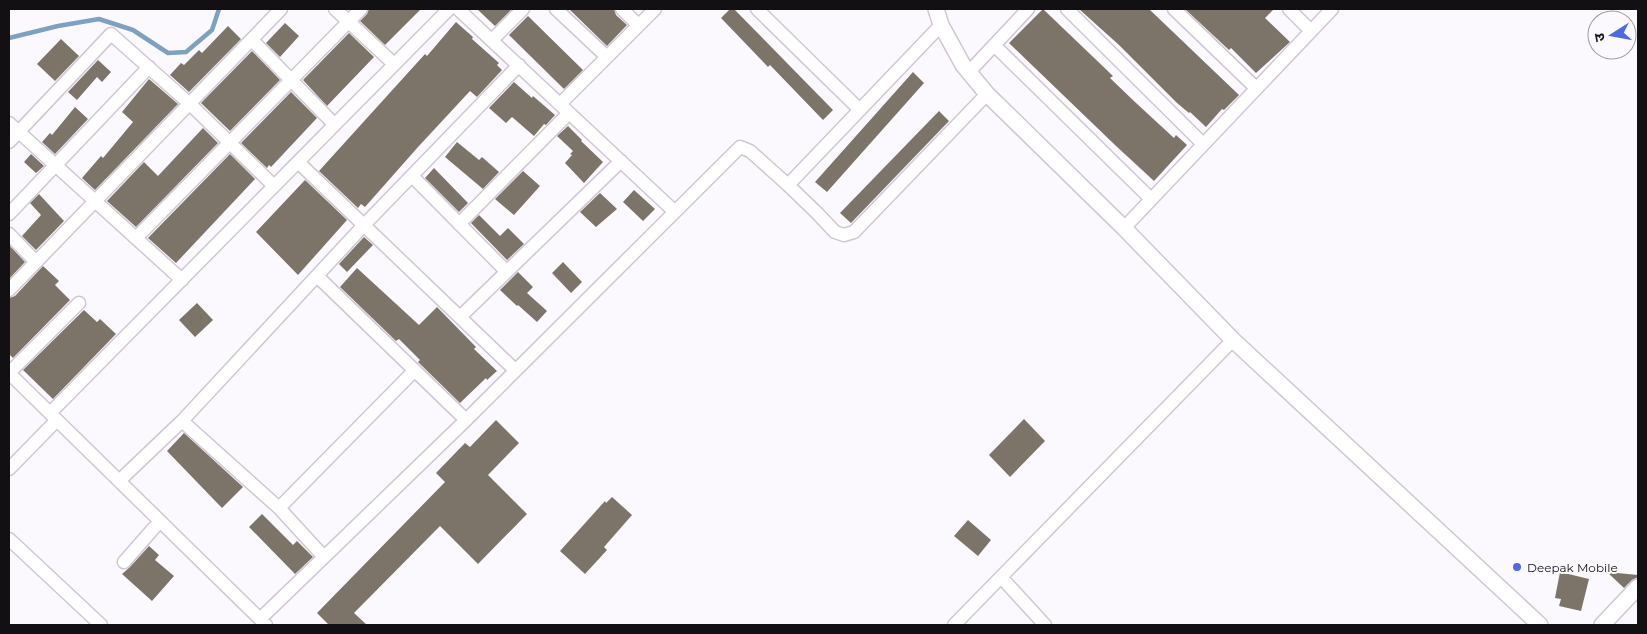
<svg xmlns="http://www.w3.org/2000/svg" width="1647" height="634" font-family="Montserrat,'Noto Sans Devanagari',sans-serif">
  <rect width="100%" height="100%" fill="#fcf9fe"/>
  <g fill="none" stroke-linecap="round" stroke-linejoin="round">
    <path stroke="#7ea1c0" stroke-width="4.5" d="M9,38L58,26L99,19L133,30L168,53L186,52L212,30L219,9"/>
  </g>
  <path fill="#7d7469" d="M369,9H421L385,45L360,21L367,14Z
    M477,9H512L495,26Z
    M569,9H614L616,15L627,25L607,46Z
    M730,9H734L833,110L823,120L770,65L768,67L721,18Z
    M1043,9L1113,76L1110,78L1135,102L1174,138L1176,135L1187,145L1154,181L1115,145L1009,43Z
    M1079,9H1149L1239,95L1224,110L1222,109L1206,127L1190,112L1189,113L1177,103L1119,45Z
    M1185,9H1274L1265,18L1290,42L1256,73L1231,48L1229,50Z
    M528,16L583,70L564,89L509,35Z
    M456,22L473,37L472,39L499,63L497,65L502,70L477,97L470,91L418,147L365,207L361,204L358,208L319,171L425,54L427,56Z
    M285,23L299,36L280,57L266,43Z
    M228,26L241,39L189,92L170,75L181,63L184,65L199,50L202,53Z
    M349,33L374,57L327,106L303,80Z
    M61,39L79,56L55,81L37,64Z
    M252,51L280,80L230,131L201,103Z
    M98,60L111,72L102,82L97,77L77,100L68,92Z
    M913,72L924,83L827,192L815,182Z
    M149,79L178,104L95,190L82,178L101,156L103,158L133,122L122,112Z
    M514,82L532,98L533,96L555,115L546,125L544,124L534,136L512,117L506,123L489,108Z
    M291,92L317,118L271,167L269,165L267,168L241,143Z
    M75,107L88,119L55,154L42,142L50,133L52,135Z
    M939,111L949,121L851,223L840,213Z
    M568,126L582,140L581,141L603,162L584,183L565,163L572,155L570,154L573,151L557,136Z
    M203,128L218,143L136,227L107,201L144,162L158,176Z
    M457,142L479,160L482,157L499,172L483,189L445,157Z
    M31,154L44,166L36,173L24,162Z
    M230,154L255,179L176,263L148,238Z
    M434,168L468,203L459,212L425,178Z
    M523,171L540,186L514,215L495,199Z
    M305,180L347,220L298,275L256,232Z
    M634,190L655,209L643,221L623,202Z
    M600,193L617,209L596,227L580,212Z
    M39,194L64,221L36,250L22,236L41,215L30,203Z
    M479,215L500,236L508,228L524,244L507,260L471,223Z
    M364,237L373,245L347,272L339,264Z
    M9,245L25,262L9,279Z
    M563,262L582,282L571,293L552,273Z
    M43,266L59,281L55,285L70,300L13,358L9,354V298L15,296Z
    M357,268L419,325L437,307L476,347L474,349L497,371L487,380L486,378L460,403L418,362L420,360L399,339L396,341L340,287Z
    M518,272L533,287L527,293L547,311L537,322L518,305L517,306L500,290Z
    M197,303L213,320L195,337L179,320Z
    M84,310L97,322L100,319L116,334L53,399L23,370Z
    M1024,419L1045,441L1010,477L989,455Z
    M496,420L519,443L488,475L527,514L478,564L440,526L354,613L367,625H329L317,613L445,482L436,473L465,443L470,447Z
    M184,433L243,487L222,508L167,451Z
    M612,497L632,515L604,547L607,550L585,574L560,551L605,501L606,503Z
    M262,514L293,545L297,541L313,557L295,574L249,527Z
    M968,520L991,540L978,556L954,536Z
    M149,546L159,555L155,560L174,576L152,601L122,574L130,567Z
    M1560,572L1589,579L1581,611L1559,606L1561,599L1555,598Z
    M1607,572L1638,575V577L1632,580L1624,588Z"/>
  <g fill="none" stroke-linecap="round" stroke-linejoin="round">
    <defs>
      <path id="minor" d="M335,9L394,64
        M458,9L675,212
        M556,9L607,57
        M622,9L638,25
        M757,9L860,110
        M1067,9L1203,144
        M1174,9L1256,88
        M1289,9L1311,31
        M252,40L334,124
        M492,40L523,9
        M994,45L1151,199
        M968,73L1028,9
        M560,104L655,9
        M9,123L182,280
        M9,142L111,34L190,104L274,186
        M298,162L515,370
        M412,176L506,271
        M788,185L941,25
        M9,214L149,67
        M459,224L569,113
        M1124,228L1332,9
        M9,234L36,262
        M136,238L361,9
        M317,276L466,420
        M9,290L281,9
        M460,317L621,161
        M9,373L266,625
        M9,373L79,303
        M50,413L449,9
        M182,421L279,508L324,557
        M9,469L57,420
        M119,481L182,421L364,225L519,65
        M279,508L414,371
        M9,539L101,625
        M124,562L160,521
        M1001,577L1045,625
        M260,619L466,420L740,147L750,151L788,185L817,213L835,232L844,235L854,232L987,94
        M954,625L1233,340"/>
      <path id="tertiary" d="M936,9L941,25L963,65L987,94L1124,228L1233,340L1540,625
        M1602,625L1638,587"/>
    </defs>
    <use href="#minor" stroke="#d0c7d3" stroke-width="15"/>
    <use href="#tertiary" stroke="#d0c7d3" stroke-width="18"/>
    <use href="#minor" stroke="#fff" stroke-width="12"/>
    <use href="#tertiary" stroke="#fff" stroke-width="15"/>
  </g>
  <circle fill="#4d6ade" stroke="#fcf9fe" stroke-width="2" cx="1517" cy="567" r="5"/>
  <g text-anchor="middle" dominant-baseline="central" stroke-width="4" stroke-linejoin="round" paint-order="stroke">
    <g font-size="12" fill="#131014" stroke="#fcf9fe" text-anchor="start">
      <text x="1527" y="567">Deepak Mobile</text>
    </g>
  </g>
  <rect width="1647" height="634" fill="none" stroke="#131014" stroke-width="20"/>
  <g transform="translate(1612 35) rotate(259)"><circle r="24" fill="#fcf9fe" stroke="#9f9ca0"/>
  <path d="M0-4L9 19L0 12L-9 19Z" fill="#4d6ade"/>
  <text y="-8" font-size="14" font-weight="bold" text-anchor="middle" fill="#131014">उ</text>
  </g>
</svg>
